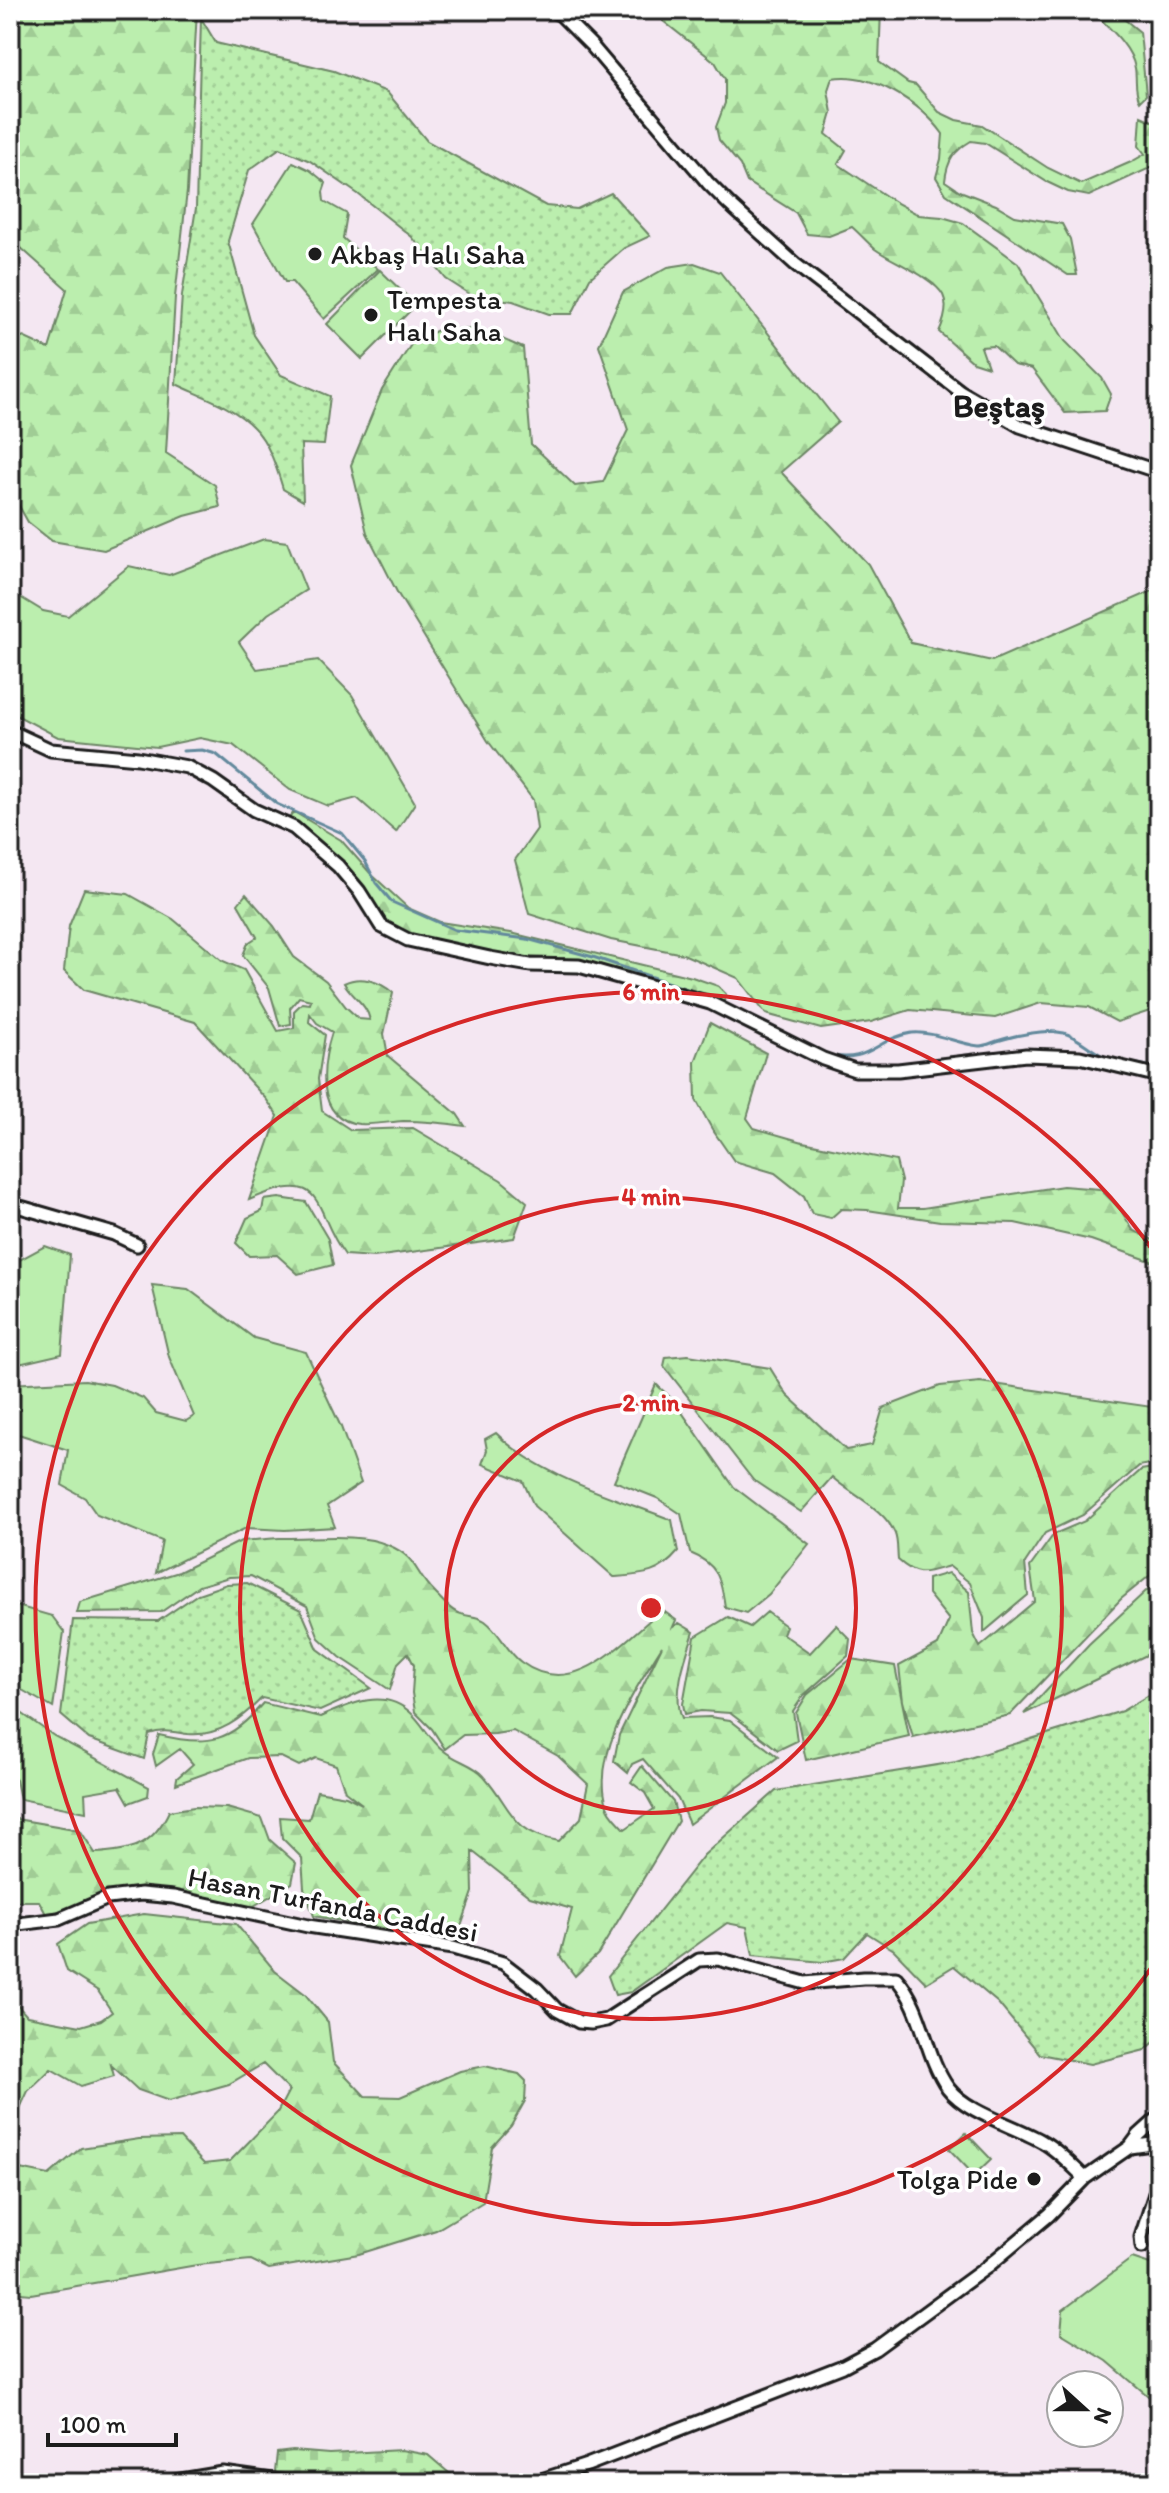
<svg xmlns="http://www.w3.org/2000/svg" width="1169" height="2493" font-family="Itim,sans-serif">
  <defs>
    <pattern id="grass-dots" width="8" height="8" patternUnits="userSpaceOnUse" patternTransform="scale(2)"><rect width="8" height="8" fill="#bbeeae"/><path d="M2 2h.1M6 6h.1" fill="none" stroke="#a0cc95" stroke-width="1.8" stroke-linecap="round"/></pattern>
    <pattern id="forest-firs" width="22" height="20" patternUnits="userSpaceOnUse" patternTransform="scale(2)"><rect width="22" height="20" fill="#bbeeae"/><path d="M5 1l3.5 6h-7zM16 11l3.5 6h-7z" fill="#a0cc95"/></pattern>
    <pattern id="cemetery-stones" width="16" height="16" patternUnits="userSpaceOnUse" patternTransform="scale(2)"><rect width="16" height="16" fill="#bbeeae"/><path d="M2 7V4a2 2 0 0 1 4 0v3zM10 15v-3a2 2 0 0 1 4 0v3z" fill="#a0cc95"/></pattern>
  </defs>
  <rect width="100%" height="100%" fill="#f4e7f2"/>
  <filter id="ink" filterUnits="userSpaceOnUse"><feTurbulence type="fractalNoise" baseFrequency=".0125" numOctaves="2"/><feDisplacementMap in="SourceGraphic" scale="16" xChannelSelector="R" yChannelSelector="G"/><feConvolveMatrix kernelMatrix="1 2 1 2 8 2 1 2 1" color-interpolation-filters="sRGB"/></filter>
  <g filter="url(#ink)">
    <path fill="url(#grass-dots)" stroke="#6c8565" stroke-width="2" d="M201,18L216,43L334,71L387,92L427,141L546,206L577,209L611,193L650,236L624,248L590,278L572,314H549L513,301L471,295L446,279L412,237L358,194L310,161L280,148L249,170L228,241L254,335L281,375L330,396L324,445L301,444L303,501L283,489C277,469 269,442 253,427C233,406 201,396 176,384L182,295L196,208Z
      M247,1583L301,1610L318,1649L371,1688L320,1711L262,1698C242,1718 219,1737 188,1734C173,1732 163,1729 149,1734L144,1759L89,1739L61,1715L73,1620L158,1621L198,1594L227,1584Z
      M1159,1689V2038L1145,2050L1090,2064L1040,2054L998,2003L954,1966L926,1983L894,1950L867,1933L844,1958L822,1962L753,1955L747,1927L727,1923L631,1992L615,1995L608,1976L704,1855L776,1791L956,1762L1122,1711Z"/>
    <path fill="url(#forest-firs)" stroke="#6c8565" stroke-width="2" d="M10,10H197L187,191L175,297L166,453L215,485L220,507L185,516L104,550L52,541L28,522L14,497L10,482V331L49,349L67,289L10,238Z
      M663,10H881L879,62L908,83L916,85L939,112L956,120L982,125L1048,168L1081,184L1131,162L1145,154L1139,146L1141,116L1159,124V168L1154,166L1089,196L1068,192L1047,182L985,143L971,141C954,151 947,161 945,181L960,191L996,205L1015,216L1062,224L1070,239L1077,275H1068L946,194L936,177L941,159L943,134C921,103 871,71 832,78L828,90L832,113L826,134L846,150L838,164L895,202L919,215L942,217L963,223L1018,263L1065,341L1102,378L1111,394L1105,411L1065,413L1032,369L1014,365L994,346L981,347L988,367L973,362L939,332C944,321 949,307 943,295C933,277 893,262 875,249C867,242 860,234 852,227L829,236L807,234L796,213L747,182L740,165L719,140L716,127L725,103V79L715,62L663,21Z
      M1091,10H1113L1140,32L1146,95L1140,101C1134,91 1137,80 1135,68C1131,45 1107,26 1091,10Z
      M694,263L720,272L838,422L781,472L868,564L911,643L992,661L1159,588V1008L1117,1022L1089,1007L1041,1003L995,1018L910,1010L871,1022L821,1029L766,1014L738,978L683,954L611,940L529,914L515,860L537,829L533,800L488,741L398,594L367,533L351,465L382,390L412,343L438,330L477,328L523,348L531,444L575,486L603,482L628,430L599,345L623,292L668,267Z
      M294,812L341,840L370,873L408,908L440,922L511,933L692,977L718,986L726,994L723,1006L586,964L502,957L407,935L381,918L310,835L289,818Z
      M84,889L128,894L173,919L223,961L244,970L278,1031L294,1028V1011L302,1003L310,1004L311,1000L299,997L290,1008L291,1024L280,1026L269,988L243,955L248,943L257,937L238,904L246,894L274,926L294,957L326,981L346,1007L359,1019L370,1020C367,1004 352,997 344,983C360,975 380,981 393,993L384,1034L388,1056L457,1114L465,1126C444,1123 424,1121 403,1121C389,1122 373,1125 359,1124C314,1119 322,1063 332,1032L317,1023L310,1014L309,1022L325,1035L318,1079L322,1111L351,1130L413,1128L501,1180L527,1202L514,1238L374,1257L345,1255C311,1210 329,1165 249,1200L278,1116L266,1099L195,1022L84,990L64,971L69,926Z
      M710,1023L766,1053L747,1118L754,1128L803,1142L896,1161L901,1181L898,1208H923L1063,1186L1100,1189L1120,1209L1133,1230L1159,1243V1264L1091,1240L1015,1223L940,1221L867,1210L841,1209L831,1218L812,1214L804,1196L775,1173L734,1161L712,1129L696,1100L695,1062Z
      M279,1198L306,1202L328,1239L333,1265L298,1274L277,1255L249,1256L236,1243L247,1218L262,1211L264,1200Z
      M688,1355L770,1368L787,1395L846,1450L872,1445L883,1408L940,1386L980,1382L1159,1408V1462L1139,1466L1083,1515L1045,1533L1025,1563L1028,1595L984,1632V1618L970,1583L949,1566C925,1573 918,1578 898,1560C897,1552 898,1541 895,1534C885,1508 851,1495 832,1477L801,1512L753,1480L664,1366L666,1357Z
      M1159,1467V1568L1121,1599L1010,1715L913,1737L903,1701L899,1666L938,1645L949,1620L928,1594V1579L948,1573L969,1592L973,1633L980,1647L1035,1601L1030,1567L1054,1534L1085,1521L1141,1470Z
      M279,1538C310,1539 360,1532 388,1545C419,1558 413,1572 434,1592C440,1598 448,1608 456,1612C465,1617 477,1615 485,1621C500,1632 507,1652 521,1662C575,1702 623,1640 662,1610L676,1620L673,1627L679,1623L694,1632C686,1656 672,1694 682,1718L710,1717L730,1720L778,1757L689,1824L678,1799L643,1759L632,1764L628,1773L614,1761L619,1735L662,1646C636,1688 591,1754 607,1805C609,1814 619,1822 625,1829L654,1809L645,1793L631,1782L642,1766L673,1802L678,1821L598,1954L575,1976L560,1956L572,1909L530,1897L472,1851L473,1892L456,1941L314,1916L304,1888L302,1858L282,1838L280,1817L309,1819L317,1791L346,1796L362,1804L345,1791L336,1765L316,1758L299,1766L281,1757L248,1758L176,1784L177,1778L193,1764L180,1749L156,1766L153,1754L159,1735C208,1747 231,1742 263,1703L320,1717C349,1704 384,1687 411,1713C423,1724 430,1740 443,1750C455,1761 474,1764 484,1776C513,1809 510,1832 559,1841L581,1818L588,1784L558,1756L513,1731L495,1734L463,1735L445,1749L432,1729L415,1712L412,1693L414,1665L408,1653L398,1663L390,1690L340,1657L319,1638L307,1606L251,1576L229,1577L199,1586L161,1612L77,1613L80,1602L179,1572L241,1541Z
      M1159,1579V1649L1024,1714L1089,1644Z
      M767,1612L786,1626L783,1634L810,1653L836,1625L850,1639L848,1656L804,1695L793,1711L797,1741L778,1750L730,1713L701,1711L685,1714L683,1704L695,1637L728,1617L750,1627Z
      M851,1659L895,1666L909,1736L806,1760L796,1713L807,1695Z
      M194,1807L227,1808L262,1818L270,1840L296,1863L292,1883L252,1907L144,1888L107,1893L72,1908L46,1914L39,1901H10V1818L80,1830L95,1853C131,1851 153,1846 169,1811Z
      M144,1914L236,1924L275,1971L305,1994L328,2022L333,2062L365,2096L400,2097L460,2071L485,2066L519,2074L526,2081L525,2101L511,2126L492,2147L483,2202L436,2230L359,2254L269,2269L251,2260L197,2265L31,2294L10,2292V2167L49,2175L81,2148L139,2139L180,2138L204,2164L230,2161L277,2113L289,2090L263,2064L229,2084L169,2101L138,2090L111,2065L114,2076L81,2086L51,2069L28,2091L16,2117L10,2114V1997L27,2016L81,2026L101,2020L112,2012L98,1991L67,1971L58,1944L87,1924Z"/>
    <path fill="url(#cemetery-stones)" stroke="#6c8565" stroke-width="2" d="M401,2450L428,2455L449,2473L468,2483C432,2483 298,2491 275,2472L277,2453L293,2451L329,2454Z"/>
    <path fill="#bbeeae" stroke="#6c8565" stroke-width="2" d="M293,162L310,170L326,183L323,192L324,201L347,214L343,238L378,269L324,319L292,282H285L253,224Z
      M380,270L416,305L362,359L327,324Z
      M264,539L287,542L306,590L268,614L239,642L257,669L318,660L352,695L415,803L396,832L357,798L328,806L290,790L233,745L200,738L157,747L58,737L18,716L10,707V591L43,611L68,616L129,566L169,575Z
      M45,1246L70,1255L62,1354L10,1366V1265Z
      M152,1285L188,1289L254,1338L306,1352L341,1427L361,1483L327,1506L335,1527L285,1530L246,1528L156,1573L162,1541L97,1515L85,1498L62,1485L68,1450L12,1432L10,1434V1384L85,1380L112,1385L143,1398L156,1413L186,1421L194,1416L169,1357Z
      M656,1384L674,1401L734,1487L809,1544L769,1594L746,1613L725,1607C721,1579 718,1564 690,1553L681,1514L657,1498L614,1481Z
      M496,1433C538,1476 616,1498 672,1520L678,1552C659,1575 642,1575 614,1577L534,1506L523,1481L482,1464L487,1450L485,1439Z
      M10,1604L52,1616L64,1632L53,1708L10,1683Z
      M10,1705L54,1736L149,1787L148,1796L129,1803L120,1787L85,1793L86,1812L20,1799L16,1780L10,1773Z
      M966,2133L991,2159L974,2175L949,2149Z
      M1132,2258L1159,2267V2408L1154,2401L1107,2361L1061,2333L1063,2310Z"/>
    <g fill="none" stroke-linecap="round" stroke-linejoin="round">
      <path stroke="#62899c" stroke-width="3" d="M183,751L202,750L216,754L277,804L342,833L365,861L376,883L392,902L455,930L527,939L593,957L710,997
        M824,1054C871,1066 875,1038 912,1033C934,1031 957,1044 979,1046C986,1046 991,1043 997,1041C1017,1035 1044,1028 1064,1033C1084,1039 1093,1056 1119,1061
        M1132,1063L1159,1068"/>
      <defs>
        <path id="minor" d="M551,10L561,15L591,45L708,183L730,205L795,264L960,391L1020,426L1159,472
          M10,731L51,750L138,758L187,767L213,781L254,810L294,828L338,866L359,891L381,926L408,940L490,958L530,965L579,966L710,1003L823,1059L855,1070H898L1026,1055L1080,1057L1159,1076
          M10,1204L114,1234L137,1245
          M10,1925L59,1919L108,1898L141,1894L173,1897L308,1926L453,1948L503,1963L537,1989L557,2010L579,2022L591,2023L606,2020L699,1960L718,1959L805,1983L863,1978H896C924,2009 924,2054 948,2088C967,2113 1016,2126 1043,2142C1059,2151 1072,2166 1085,2178
          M1130,2147L1139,2135L1159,2117
          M1142,2247L1141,2237L1159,2181
          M163,2483L223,2473L294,2483
          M532,2483L587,2465L843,2366L875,2349L987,2267L1049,2215L1085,2178L1130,2147L1159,2143"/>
      </defs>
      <use href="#minor" stroke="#1c1c1c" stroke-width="17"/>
      <use href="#minor" stroke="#fff" stroke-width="11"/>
    </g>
  </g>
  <g fill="none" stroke="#d62828" stroke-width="4">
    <circle cx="651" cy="1608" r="205"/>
    <circle cx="651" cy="1608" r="411"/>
    <path d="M1159 1957A616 616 0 1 1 1159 1259"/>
  </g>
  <g fill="#1c1c1c" stroke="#fff" stroke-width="3">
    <circle cx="315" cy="254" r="8"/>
    <circle cx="371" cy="315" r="8"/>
    <circle cx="1034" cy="2179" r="8"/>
  </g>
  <g text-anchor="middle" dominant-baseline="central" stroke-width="7" stroke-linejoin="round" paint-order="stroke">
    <g font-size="28" fill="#1c1c1c" stroke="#fff" text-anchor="start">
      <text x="331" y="254">Akbaş Halı Saha</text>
      <text x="387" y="299">Tempesta<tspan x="387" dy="32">Halı Saha</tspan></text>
      <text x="1018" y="2179" text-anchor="end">Tolga Pide</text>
    </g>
    <g font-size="28" fill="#1c1c1c" stroke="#fff">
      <text transform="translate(333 1904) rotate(11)">Hasan Turfanda Caddesi</text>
    </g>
    <g font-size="32" font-weight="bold" fill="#1c1c1c" stroke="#fff">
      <text x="999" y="406">Beştaş</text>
    </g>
  </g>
  <circle cx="651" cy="1608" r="12" fill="#d62828" stroke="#fff" stroke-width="4"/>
  <g font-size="24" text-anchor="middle" font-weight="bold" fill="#d62828" stroke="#fff" stroke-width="7" stroke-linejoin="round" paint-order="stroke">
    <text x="651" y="1000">6 min</text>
    <text x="651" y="1205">4 min</text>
    <text x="651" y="1411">2 min</text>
  </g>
  <rect width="1169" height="2493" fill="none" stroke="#fff" stroke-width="40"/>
  <rect x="20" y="20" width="1129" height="2453" fill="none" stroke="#1c1c1c" stroke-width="3" filter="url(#ink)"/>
  <g transform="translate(1085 2409) rotate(111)"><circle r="38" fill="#ffffff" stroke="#a4a4a4" stroke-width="2"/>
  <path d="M0-6L14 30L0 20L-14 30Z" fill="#1c1c1c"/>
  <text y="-12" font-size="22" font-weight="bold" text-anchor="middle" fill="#1c1c1c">N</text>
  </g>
  <path d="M48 2433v12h128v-12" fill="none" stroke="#1c1c1c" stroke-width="4"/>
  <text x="60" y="2433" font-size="24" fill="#1c1c1c" stroke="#ffffff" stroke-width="6" paint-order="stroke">100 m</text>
</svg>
